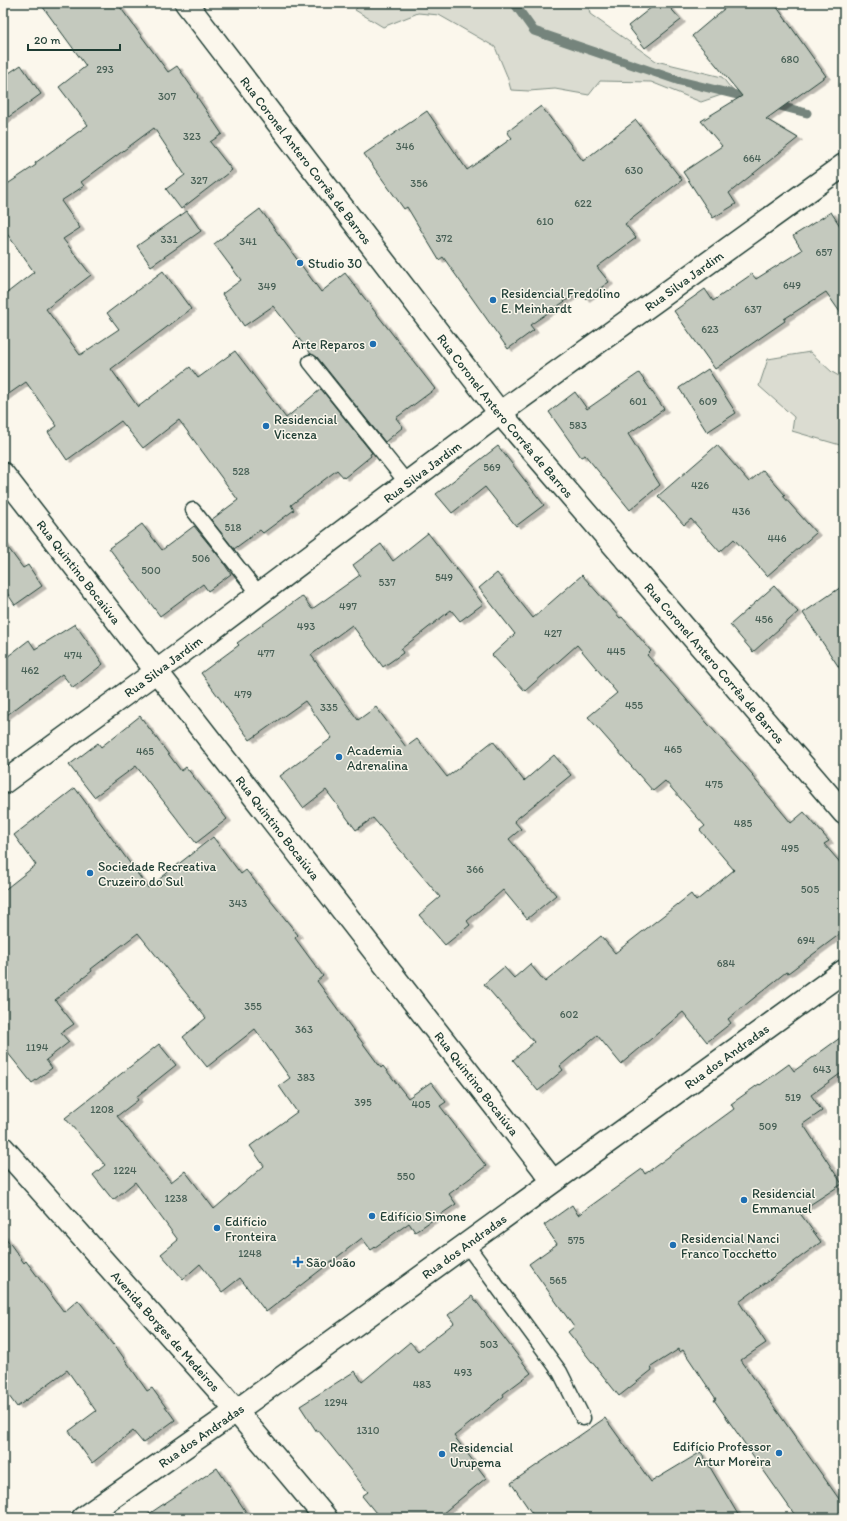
<svg xmlns="http://www.w3.org/2000/svg" width="847" height="1521" font-family="Itim,sans-serif">
  <defs>
    <filter id="shadow"><feDropShadow dx="4.5" dy="2.5" stdDeviation="0" flood-color="#0004"/></filter>
  </defs>
  <rect width="100%" height="100%" fill="#fbf7ec"/>
  <filter id="ink" filterUnits="userSpaceOnUse"><feTurbulence type="fractalNoise" baseFrequency=".025" numOctaves="2"/><feDisplacementMap in="SourceGraphic" scale="8" xChannelSelector="R" yChannelSelector="G"/><feConvolveMatrix kernelMatrix="1 2 1 2 8 2 1 2 1" color-interpolation-filters="sRGB"/></filter>
  <g filter="url(#ink)">
    <path fill="#dbdcd1" stroke="#7d8c82" d="M361,3H588L590,14L656,61L722,77L733,91L701,102L651,82L600,81L589,95L555,89L529,91L511,90L507,76L495,47L439,15L418,13L383,27L355,10Z
      M810,352L832,372L844,379V448L840,445L792,431L794,417L759,386L768,359Z"/>
    <g fill="none" stroke-linecap="round" stroke-linejoin="round">
      <path stroke="#74847b" stroke-width="9" d="M514,3L534,31L680,81L753,99
        M772,104L807,113"/>
    </g>
    <path fill="#c4c9be" stroke="#1f3d34" filter="url(#shadow)" d="M40,3H117L168,72L177,66L198,96L197,97L222,134L210,142L232,170L181,209L166,189L185,175L154,128L81,182L84,186L61,201L80,228L63,239L91,275L46,309L80,355L119,329L107,313L163,271L191,309L111,369L138,407L190,367L198,378L235,351L286,418L321,389L372,453L370,454L371,456L344,478L337,470L291,505L294,510L263,533L260,530L234,549L211,520L238,500L179,420L143,448L121,421L67,460L48,432L57,426L26,382L3,398V296L34,272L3,228V187L36,165L35,163L88,125L59,87L86,66Z
      M657,3H666L681,20L645,48L628,26Z
      M731,3H774L826,76L766,119L798,138L729,193L736,204L713,218L683,172L722,146L701,121L742,96L692,36Z
      M21,65L41,94L3,121V77Z
      M541,106L583,161L636,120L682,180L625,224L636,238L597,267L609,282L585,299L580,291L530,325L534,330L508,349L443,257L439,260L407,207L404,209L364,154L427,111L467,170L512,138L507,132Z
      M260,209L321,292L345,273L435,389L396,418L403,427L385,442L317,357L311,354L273,306L244,326L222,294L241,280L214,244Z
      M187,211L201,231L151,266L137,246Z
      M831,212L844,232V318L826,292L784,319L785,321L715,369L674,311L705,289L713,301L752,274L756,279L802,250L793,236Z
      M708,369L736,413L707,432L679,388Z
      M639,373L664,409L628,434L660,485L630,510L585,455L581,457L549,412L575,392L587,409Z
      M717,445L749,482L763,470L785,495L783,496L816,533L767,576L734,539L720,552L691,519L684,525L658,496Z
      M498,446L544,505L516,526L485,487L452,513L436,494Z
      M142,524L162,550L194,526L221,559L231,574L208,591L203,584L160,616L109,548Z
      M428,533L483,604L460,621L451,610L401,649L403,653L383,667L352,625L311,655L358,720L376,707L406,747L417,739L447,777L493,741L524,781L554,755L571,775L514,821L521,829L509,839L556,895L527,919L503,890L467,921L470,925L445,945L419,915L440,897L373,818L356,830L326,790L303,808L280,776L332,738L305,701L250,740L201,673L239,645L237,643L302,596L312,609L360,575L353,565L381,544L393,561Z
      M3,541L23,568L28,565L42,586L15,605L3,587Z
      M497,573L533,618L582,575L620,618L622,617L651,651L647,655L753,775L752,776L791,823L804,812L829,841L824,844L844,867V931L788,973L786,972L728,1019L731,1023L707,1042L683,1012L621,1064L597,1035L560,1066L563,1070L538,1091L513,1060L534,1042L484,984L504,967L514,978L530,964L545,982L601,936L615,953L691,894L696,901L734,870L700,830L705,826L665,781L653,791L588,717L617,693L577,645L525,691L492,655L515,634L479,588Z
      M844,585V675L803,613Z
      M774,586L798,612L753,652L730,625Z
      M75,624L103,664L73,688L62,674L3,718V660L29,640L35,649Z
      M140,716L181,771L186,767L227,819L196,843L136,766L94,797L69,765L98,743L101,747Z
      M75,788L148,888L213,837L241,874L246,870L298,935L295,938L323,976L317,981L381,1068L383,1066L408,1098L431,1082L446,1102L440,1106L486,1166L449,1194L456,1204L415,1232L409,1223L371,1250L362,1238L266,1312L240,1278L222,1292L200,1264L183,1279L161,1254L178,1240L135,1182L113,1200L93,1175L105,1165L65,1118L159,1044L176,1065L136,1097L138,1100L117,1116L171,1182L185,1171L214,1209L264,1166L250,1146L297,1112L279,1086L290,1078L255,1029L207,1067L183,1037L206,1018L138,933L91,969L92,971L55,1000L74,1024L61,1033L69,1042L46,1060L52,1068L32,1083L3,1047V891L36,865L14,835Z
      M844,1035V1071L811,1095L822,1111L803,1124L842,1184L799,1212L821,1242L739,1302L766,1343L741,1360L844,1506V1518H797L714,1400L716,1399L683,1350L680,1352L679,1349L651,1367L652,1370L619,1396L568,1332L574,1327L529,1264L557,1244L544,1225L572,1205L578,1215L642,1169L645,1174L734,1109L731,1104L759,1084L760,1085L789,1064L794,1071Z
      M3,1234L24,1263L26,1261L64,1312L78,1300L113,1345L114,1344L147,1391L152,1388L175,1420L143,1443L133,1431L92,1463L69,1431L96,1411L67,1370L17,1407L3,1388Z
      M472,1296L531,1373L503,1394L504,1396L454,1436L486,1478L437,1518H380L362,1496L368,1492L319,1431L317,1432L300,1406L355,1371L362,1382L410,1342L418,1351L454,1323L448,1315Z
      M605,1418L651,1482L701,1452L740,1518H535L511,1483Z
      M217,1468L250,1518H143Z"/>
    <g fill="none" stroke-linecap="round" stroke-linejoin="round">
      <defs>
        <path id="lane" d="M310,362L407,483
          M193,510L259,594
          M466,1244L560,1372L583,1418"/>
        <g id="street">
          <path id="s1" d="M186,3L500,413L844,813"/>
          <path id="s2" d="M3,474L553,1181"/>
        </g>
        <g id="secondary">
          <path id="s3" d="M3,783L157,671L500,413L844,165"/>
          <path id="s4" d="M3,1148L221,1393L326,1518"/>
          <path id="s5" d="M83,1518L236,1411L844,971"/>
        </g>
      </defs>
      <use href="#lane" stroke="#1f3d34" stroke-width="17"/>
      <use href="#street" stroke="#1f3d34" stroke-width="25"/>
      <use href="#secondary" stroke="#1f3d34" stroke-width="25"/>
      <use href="#lane" stroke="#fbf7ec" stroke-width="14"/>
      <use href="#street" stroke="#fbf7ec" stroke-width="22"/>
      <use href="#secondary" stroke="#fbf7ec" stroke-width="22"/>
    </g>
  </g>
  <g fill="#1f6fb2" stroke="#fbf7ec" stroke-width="1.5">
    <circle cx="300" cy="263" r="4"/>
    <circle cx="493" cy="300" r="4"/>
    <circle cx="373" cy="344" r="4"/>
    <circle cx="266" cy="426" r="4"/>
    <circle cx="339" cy="757" r="4"/>
    <circle cx="90" cy="873" r="4"/>
    <circle cx="744" cy="1200" r="4"/>
    <circle cx="372" cy="1216" r="4"/>
    <circle cx="217" cy="1228" r="4"/>
    <circle cx="673" cy="1245" r="4"/>
    <path d="M296 1256h4v4h4v4h-4v4h-4v-4h-4v-4h4z"/>
    <circle cx="779" cy="1453" r="4"/>
    <circle cx="442" cy="1454" r="4"/>
  </g>
  <g text-anchor="middle" dominant-baseline="central" stroke-width="3" stroke-linejoin="round" paint-order="stroke">
    <g font-size="11" fill="#486056">
      <text x="790" y="59">680</text>
      <text x="105" y="69">293</text>
      <text x="167" y="96">307</text>
      <text x="192" y="136">323</text>
      <text x="405" y="146">346</text>
      <text x="752" y="158">664</text>
      <text x="634" y="170">630</text>
      <text x="199" y="180">327</text>
      <text x="419" y="183">356</text>
      <text x="583" y="203">622</text>
      <text x="545" y="221">610</text>
      <text x="444" y="238">372</text>
      <text x="169" y="239">331</text>
      <text x="248" y="241">341</text>
      <text x="824" y="252">657</text>
      <text x="792" y="285">649</text>
      <text x="267" y="286">349</text>
      <text x="753" y="309">637</text>
      <text x="710" y="329">623</text>
      <text x="638" y="401">601</text>
      <text x="708" y="401">609</text>
      <text x="578" y="425">583</text>
      <text x="492" y="467">569</text>
      <text x="241" y="471">528</text>
      <text x="700" y="485">426</text>
      <text x="741" y="511">436</text>
      <text x="233" y="527">518</text>
      <text x="777" y="538">446</text>
      <text x="201" y="558">506</text>
      <text x="151" y="570">500</text>
      <text x="444" y="577">549</text>
      <text x="387" y="582">537</text>
      <text x="348" y="606">497</text>
      <text x="764" y="619">456</text>
      <text x="306" y="626">493</text>
      <text x="553" y="633">427</text>
      <text x="616" y="651">445</text>
      <text x="266" y="653">477</text>
      <text x="73" y="655">474</text>
      <text x="30" y="670">462</text>
      <text x="243" y="694">479</text>
      <text x="634" y="705">455</text>
      <text x="329" y="707">335</text>
      <text x="673" y="749">465</text>
      <text x="145" y="751">465</text>
      <text x="714" y="784">475</text>
      <text x="743" y="823">485</text>
      <text x="790" y="848">495</text>
      <text x="475" y="869">366</text>
      <text x="810" y="889">505</text>
      <text x="238" y="903">343</text>
      <text x="806" y="940">694</text>
      <text x="726" y="963">684</text>
      <text x="253" y="1006">355</text>
      <text x="569" y="1014">602</text>
      <text x="304" y="1029">363</text>
      <text x="37" y="1047">1194</text>
      <text x="822" y="1069">643</text>
      <text x="306" y="1077">383</text>
      <text x="793" y="1097">519</text>
      <text x="363" y="1102">395</text>
      <text x="421" y="1104">405</text>
      <text x="102" y="1109">1208</text>
      <text x="768" y="1126">509</text>
      <text x="125" y="1170">1224</text>
      <text x="406" y="1176">550</text>
      <text x="176" y="1198">1238</text>
      <text x="576" y="1240">575</text>
      <text x="250" y="1253">1248</text>
      <text x="558" y="1280">565</text>
      <text x="489" y="1344">503</text>
      <text x="463" y="1372">493</text>
      <text x="422" y="1384">483</text>
      <text x="336" y="1402">1294</text>
      <text x="368" y="1430">1310</text>
    </g>
    <g font-size="13" fill="#1f3d34" stroke="#fbf7ec">
      <text stroke="none"><textPath href="#s1" startOffset="198">Rua Coronel Antero Corrêa de Barros</textPath></text>
      <text stroke="none"><textPath href="#s3" startOffset="846">Rua Silva Jardim</textPath></text>
      <text stroke="none"><textPath href="#s1" startOffset="522">Rua Coronel Antero Corrêa de Barros</textPath></text>
      <text stroke="none"><textPath href="#s3" startOffset="522">Rua Silva Jardim</textPath></text>
      <text stroke="none"><textPath href="#s2" startOffset="124">Rua Quintino Bocaiúva</textPath></text>
      <text stroke="none"><textPath href="#s1" startOffset="846">Rua Coronel Antero Corrêa de Barros</textPath></text>
      <text stroke="none"><textPath href="#s3" startOffset="198">Rua Silva Jardim</textPath></text>
      <text stroke="none"><textPath href="#s2" startOffset="448">Rua Quintino Bocaiúva</textPath></text>
      <text stroke="none"><textPath href="#s5" startOffset="792">Rua dos Andradas</textPath></text>
      <text stroke="none"><textPath href="#s2" startOffset="772">Rua Quintino Bocaiúva</textPath></text>
      <text stroke="none"><textPath href="#s5" startOffset="468">Rua dos Andradas</textPath></text>
      <text stroke="none"><textPath href="#s4" startOffset="245">Avenida Borges de Medeiros</textPath></text>
      <text stroke="none"><textPath href="#s5" startOffset="144">Rua dos Andradas</textPath></text>
    </g>
    <g font-size="13" fill="#1f3d34" stroke="#fbf7ec" text-anchor="start">
      <text x="308" y="263">Studio 30</text>
      <text x="501" y="293">Residencial Fredolino<tspan x="501" dy="15">E. Meinhardt</tspan></text>
      <text x="365" y="344" text-anchor="end">Arte Reparos</text>
      <text x="274" y="419">Residencial<tspan x="274" dy="15">Vicenza</tspan></text>
      <text x="347" y="750">Academia<tspan x="347" dy="15">Adrenalina</tspan></text>
      <text x="98" y="866">Sociedade Recreativa<tspan x="98" dy="15">Cruzeiro do Sul</tspan></text>
      <text x="752" y="1193">Residencial<tspan x="752" dy="15">Emmanuel</tspan></text>
      <text x="380" y="1216">Edifício Simone</text>
      <text x="225" y="1221">Edifício<tspan x="225" dy="15">Fronteira</tspan></text>
      <text x="681" y="1238">Residencial Nanci<tspan x="681" dy="15">Franco Tocchetto</tspan></text>
      <text x="306" y="1262">São João</text>
      <text x="771" y="1446" text-anchor="end">Edifício Professor<tspan x="771" dy="15">Artur Moreira</tspan></text>
      <text x="450" y="1447">Residencial<tspan x="450" dy="15">Urupema</tspan></text>
    </g>
  </g>
  <rect width="847" height="1521" fill="none" stroke="#fbf7ec" stroke-width="16"/>
  <rect x="8" y="8" width="831" height="1505" fill="none" stroke="#1f3d34" stroke-width="1.5" filter="url(#ink)"/>
  <path d="M28 44v6h92v-6" fill="none" stroke="#1f3d34" stroke-width="2"/>
  <text x="34" y="44" font-size="12" fill="#1f3d34" stroke="#fbf7ec" stroke-width="3" paint-order="stroke">20 m</text>
</svg>
